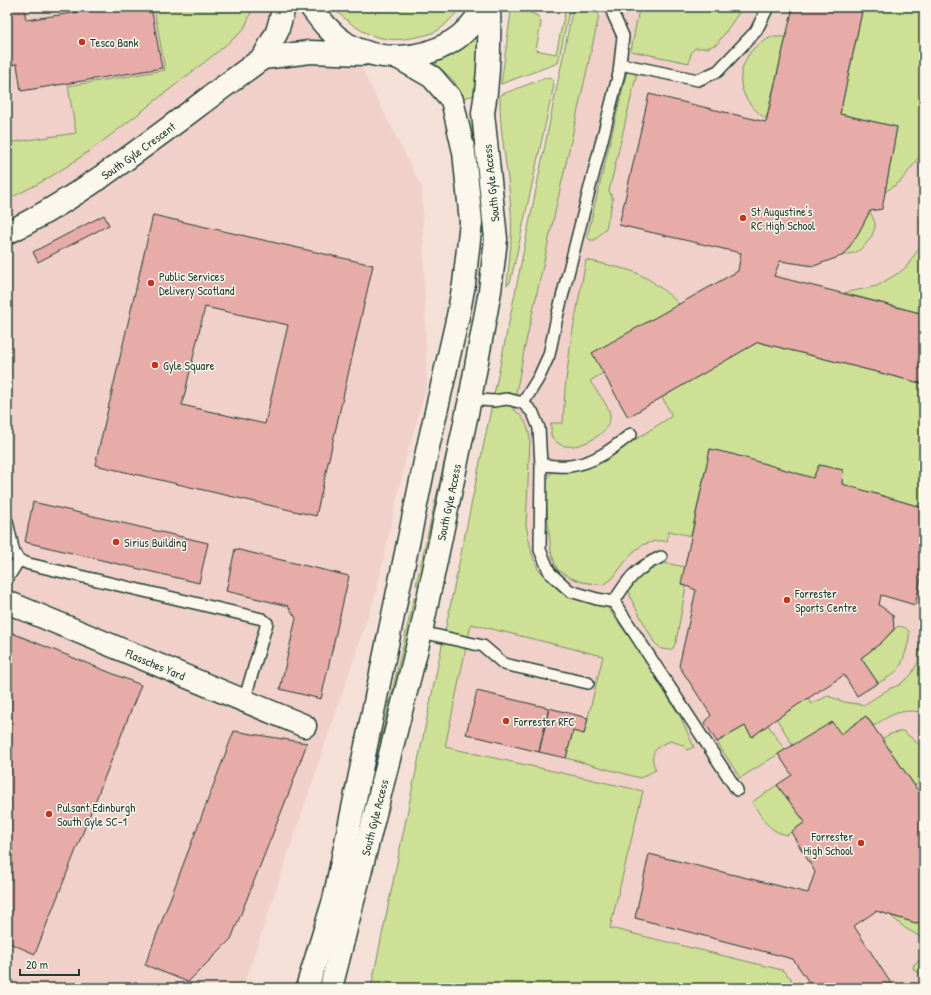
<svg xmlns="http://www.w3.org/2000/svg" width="931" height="995" font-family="'Patrick Hand',sans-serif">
  <rect width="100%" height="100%" fill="#f5e0d8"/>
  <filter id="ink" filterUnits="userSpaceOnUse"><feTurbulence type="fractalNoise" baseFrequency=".025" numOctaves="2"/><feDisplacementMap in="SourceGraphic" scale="8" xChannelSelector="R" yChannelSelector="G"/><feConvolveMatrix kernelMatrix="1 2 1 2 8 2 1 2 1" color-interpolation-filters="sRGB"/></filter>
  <g filter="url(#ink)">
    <path fill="#f1d0ca" d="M7,7H331L422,188L427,385L405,462L376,593L243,988H7Z
      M644,7H924V988H396L467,642L525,346L599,16Z"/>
    <path fill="#cee095" stroke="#768e64" d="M161,7H253L245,27L239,34C212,57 184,78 156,100C110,136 61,176 7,199V143L76,133L68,86L165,70L154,8Z
      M332,7H462C454,15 445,27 435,32C428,35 418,37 411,38C376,44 356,30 332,7Z
      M513,7H530L529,12L538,16L541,23L536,50L556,54L566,7H570L558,63L501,84L511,12Z
      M573,7H596L599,16L525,346L513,409C524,416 529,427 530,440L526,525L532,554L538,569L554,586L563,592L604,605L608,608L640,652L664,691L681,718L694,747L687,750L683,745L671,741C655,746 648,754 656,770L640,778L566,758L573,731L584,734L603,656L471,624L445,747L643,791L610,928L782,970L791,978V988H371L514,298Z
      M648,7H743L717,44L707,48H695L691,53L689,63L631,51L639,9Z
      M863,7H924V151L901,181L885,192L897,127L840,114Z
      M480,31L478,94L464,98L453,80L437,65L435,61Z
      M771,37H786L766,119C749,106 735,89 743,66C746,60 748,54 753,49C758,44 765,41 771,37Z
      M627,71L635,72L636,77L609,191L613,199L606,228L595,240H590L587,237Z
      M545,78L552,79L554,85L514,266L510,283L507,285C509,261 513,236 511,211C509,172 499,134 500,95Z
      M870,211C871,214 874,219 875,223C876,234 864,249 854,253C851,254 847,254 844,255L859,232Z
      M923,239L924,240V297L920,313L844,293L877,286L900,272L907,266L919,248Z
      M586,260C600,263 614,266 628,270C645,274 667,292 679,304L603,373L590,381C595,390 610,406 610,416C611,433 581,449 565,446C559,445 555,441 551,436V423H563L565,389L571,340Z
      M758,342L924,384V508L842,484V470L819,465L813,478L710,449L691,536L669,531L667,541H655L642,545L632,553L612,579L603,585L582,582L571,578L557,569L551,552L545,491L547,479L552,472L584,468L600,462L672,416L662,397Z
      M453,424L458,425L421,586L416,585Z
      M660,562L685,567L686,586L676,642L673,648L670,650L661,649L654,642L631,599L629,590L637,571Z
      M414,598L419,599L387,744L380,743Z
      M898,626C902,627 907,627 909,632C911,637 903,663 899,668C894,675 885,679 878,683L861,658L882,642Z
      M920,641L924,648V711C919,713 916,711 911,711C896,711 885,718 874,726L866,716L841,734L793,745L776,718L808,698L811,704L828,696L844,702L864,705L889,689L899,685L911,675L918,662Z
      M768,725L785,750L740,778L717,742L745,726L752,737Z
      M903,731L922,747L924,753V776L915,786L882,739L890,734Z
      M777,785L805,822L787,835C767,831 762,817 752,802Z
      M891,916L916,923L924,921V939L905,928Z
      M919,961H924V976L913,969L914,964Z"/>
    <path fill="#e7aca8" stroke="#1f3d34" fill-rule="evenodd" d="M7,7H24L26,20L86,11V7H151L162,68L21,91L17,64L7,65Z
      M793,7H863L840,114L897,127L882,209L870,211L859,232L844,255L814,266L780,261L774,276L924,314V384L758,342L628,417L592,353L738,271L741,253L619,225L649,94L766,122Z
      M104,215L109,225L38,262L33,252Z
      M153,215L373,265L316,516L95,465ZM205,307L288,325L265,424L182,405Z
      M710,449L732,454L813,478L819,465L843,470L842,484L924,508V565L915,605L881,595L879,605L893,615L894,629L882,642L861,658L878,683L857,696L844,675L773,721L752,737L745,726L717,742L705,723L711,715L679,666L696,590L681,584Z
      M33,502L208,543L199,583L25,542Z
      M235,549L349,576L321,699L280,689L296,618L288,606L226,591Z
      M7,631L141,685L35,954L7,942Z
      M477,691L549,708L539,752L466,734Z
      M549,708L588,718L584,734L573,731L566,758L539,752Z
      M866,716L924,799V921L916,923L876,911L854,926L894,988H813L793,959L635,918L649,854L808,893L815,872L791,832L805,822L777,785L792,775L778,754L832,722L841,734Z
      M234,731L307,743L290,790L231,939L188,982L145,965Z"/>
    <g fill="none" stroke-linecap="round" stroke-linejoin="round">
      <defs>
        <path id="service" d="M620,64L698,80L718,71L756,31L768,7
          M470,399L493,401L507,399L523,403L533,413L539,428L541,465L540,550L550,573L570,591L597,599L614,602L737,790
          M523,403L539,377L549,355L557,317L619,73L623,36L613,14L611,7
          M541,465C551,465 561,467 570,466C595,463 612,449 631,434
          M7,521L14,553L19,560L29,564L262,619L267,623L244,701
          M7,579L19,560
          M614,602C627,580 636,568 661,557
          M421,632L483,646L504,664L588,683"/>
        <g id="minor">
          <path id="s1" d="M7,602L305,726"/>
        </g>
        <g id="tertiary">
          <path d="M311,7C321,21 331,34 347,44C378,62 420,61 451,42C465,34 476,20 484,7"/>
          <path d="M263,58L310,52L363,54"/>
          <path id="s2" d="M7,233C98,188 180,117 263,58L277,32L284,7"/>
          <path d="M307,988L334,900L428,447L458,316L464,284L471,222L464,152L452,100L432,77L397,57"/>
          <path id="s3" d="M331,988L421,632L470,399L490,291L496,239L483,113C489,78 490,42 489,7"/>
        </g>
      </defs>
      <use href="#service" stroke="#1f3d34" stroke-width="14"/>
      <use href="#minor" stroke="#1f3d34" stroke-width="25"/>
      <use href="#tertiary" stroke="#1f3d34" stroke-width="25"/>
      <use href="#service" stroke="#fbf7ec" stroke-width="11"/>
      <use href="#minor" stroke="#fbf7ec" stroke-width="22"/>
      <use href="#tertiary" stroke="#fbf7ec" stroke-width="22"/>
    </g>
  </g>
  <g fill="#c8321e" stroke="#fbf7ec" stroke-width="1.5">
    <circle cx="82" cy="42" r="4"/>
    <circle cx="743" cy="218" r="4"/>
    <circle cx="151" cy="283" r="4"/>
    <circle cx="155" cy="365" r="4"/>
    <circle cx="116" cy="542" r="4"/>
    <circle cx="787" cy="600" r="4"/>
    <circle cx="506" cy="721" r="4"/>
    <circle cx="49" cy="814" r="4"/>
    <circle cx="861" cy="843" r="4"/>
  </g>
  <g text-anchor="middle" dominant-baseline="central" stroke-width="3" stroke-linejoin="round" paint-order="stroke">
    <g font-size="12" fill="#1f3d34" stroke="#fbf7ec" text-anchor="start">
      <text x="90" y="42">Tesco Bank</text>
      <text x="751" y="211">St Augustine's<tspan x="751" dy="14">RC High School</tspan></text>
      <text x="159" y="276">Public Services<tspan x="159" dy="14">Delivery Scotland</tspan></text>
      <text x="163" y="365">Gyle Square</text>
      <text x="124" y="542">Sirius Building</text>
      <text x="795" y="593">Forrester<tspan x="795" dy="14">Sports Centre</tspan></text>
      <text x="514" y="721">Forrester RFC</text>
      <text x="57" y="807">Pulsant Edinburgh<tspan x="57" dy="14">South Gyle SC-1</tspan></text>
      <text x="853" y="836" text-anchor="end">Forrester<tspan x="853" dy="14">High School</tspan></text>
    </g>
    <g font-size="12" fill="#1f3d34" stroke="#fbf7ec">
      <text stroke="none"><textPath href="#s2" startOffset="155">South Gyle Crescent</textPath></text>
      <text transform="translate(491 183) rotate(-96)">South Gyle Access</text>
      <text stroke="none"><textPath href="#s3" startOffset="500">South Gyle Access</textPath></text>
      <text stroke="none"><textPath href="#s1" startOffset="161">Flassches Yard</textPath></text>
      <text stroke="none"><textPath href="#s3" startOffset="176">South Gyle Access</textPath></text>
    </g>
  </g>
  <rect width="931" height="995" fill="none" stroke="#fbf7ec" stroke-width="24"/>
  <rect x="12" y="12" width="907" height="971" fill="none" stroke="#1f3d34" stroke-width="1.5" filter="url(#ink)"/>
  <path d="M20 969v6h59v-6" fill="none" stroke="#1f3d34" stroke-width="2"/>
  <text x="26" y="969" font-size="12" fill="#1f3d34" stroke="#fbf7ec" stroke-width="3" paint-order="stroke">20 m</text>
</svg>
